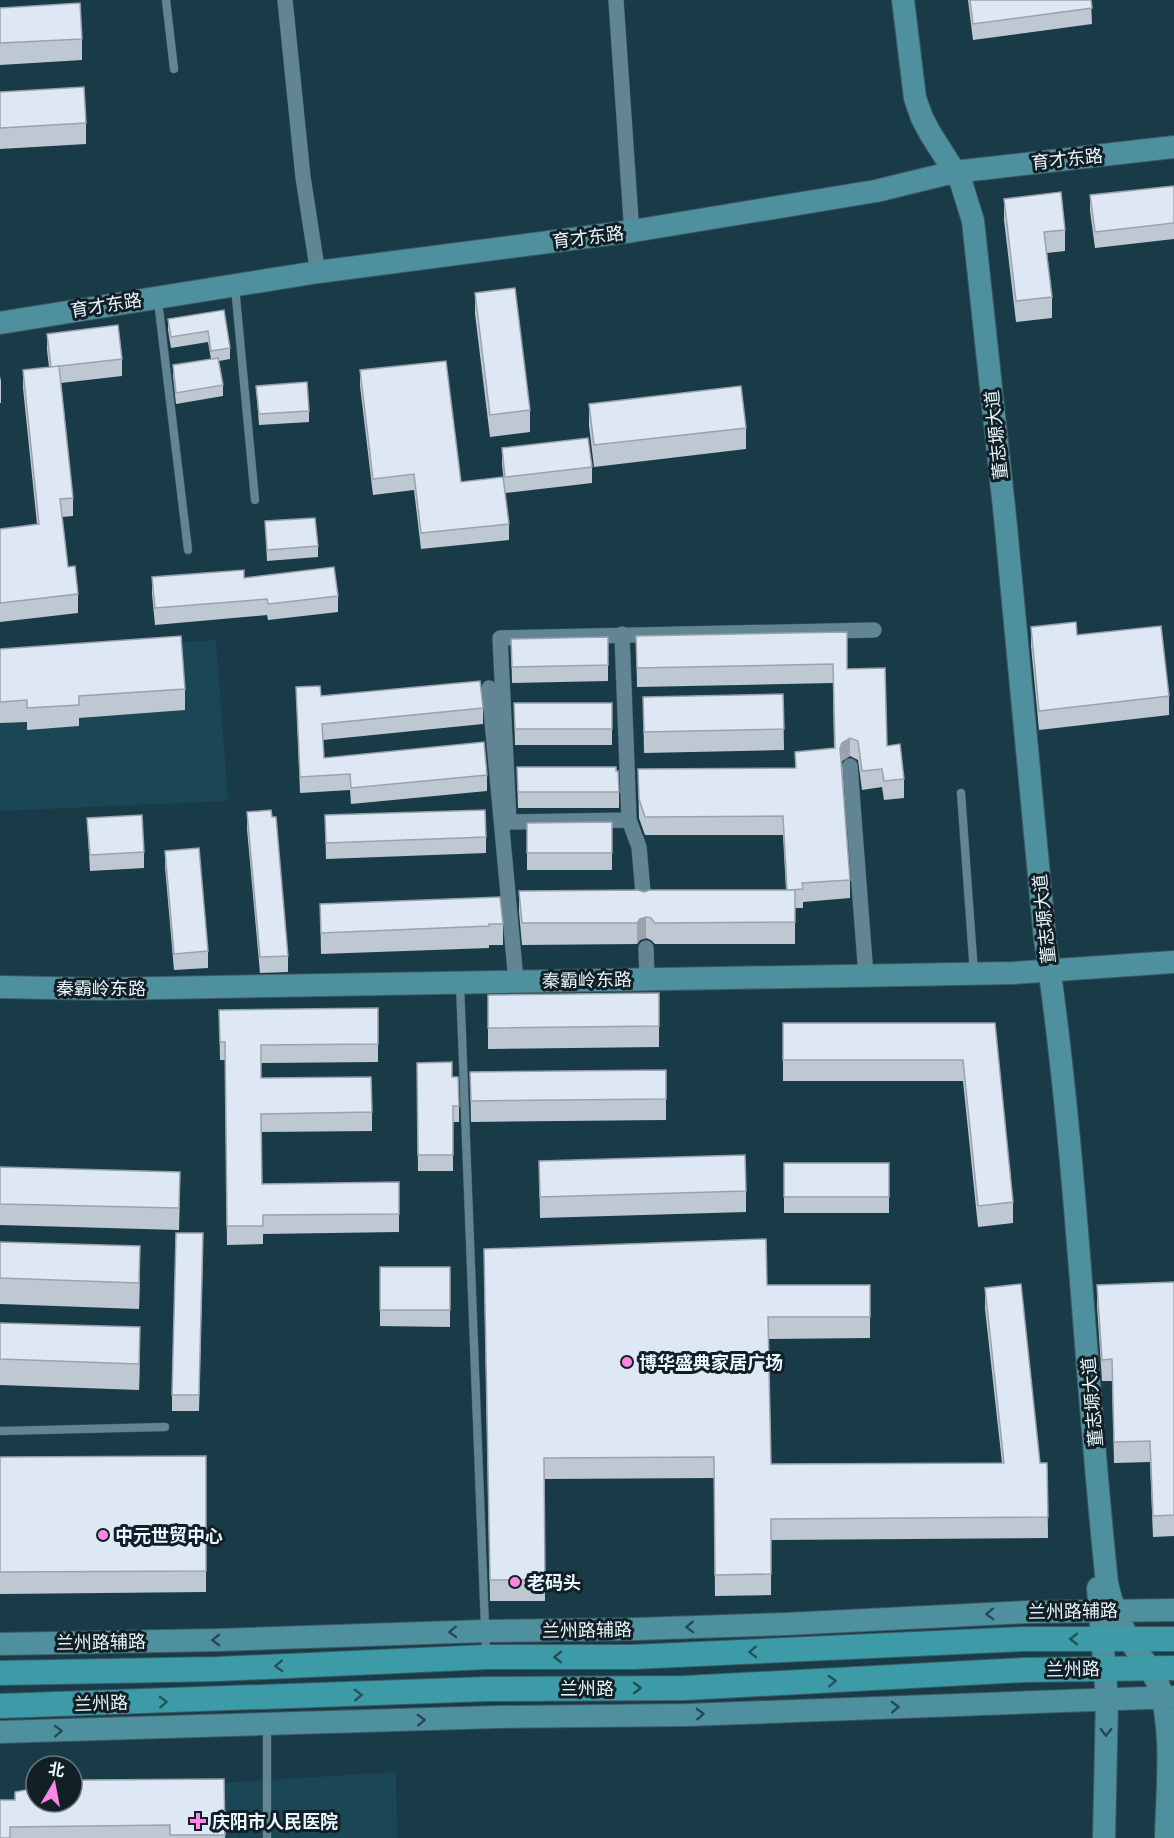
<svg xmlns="http://www.w3.org/2000/svg" width="1174" height="1838" font-family="'Titillium Web','Noto Sans SC',sans-serif">
  <rect width="100%" height="100%" fill="#193b48"/>
  <path fill="#1a4656" d="M216,640L228,801L0,811V655Z
    M396,1772L397,1838H0V1804L15,1795L36,1802H72V1792Z"/>
  <g fill="none" stroke-linecap="round" stroke-linejoin="round">
    <defs>
      <path id="lane" d="M166,0L174,69
        M235,287L255,500
        M158,301L188,550
        M961,793L974,973
        M460,985L486,1653
        M0,1431L165,1427
        M267,1726V1838"/>
      <path id="street" d="M285,0L303,177L316,261
        M616,0L631,220
        M622,634L629,820L639,847L644,904
        M489,688L516,981
        M850,766L866,976
        M629,820L509,822L500,638L874,630
        M646,948L647,979"/>
      <path id="secondary" d="M903,0L915,98L922,118L930,133L961,182L973,221L1005,517L1045,939C1077,1152 1084,1368 1107,1583C1111,1603 1118,1621 1129,1639C1139,1655 1152,1668 1159,1686C1174,1730 1167,1791 1166,1838
        M0,323L318,272L633,231L876,191L954,172L1174,147
        M0,987L102,989L1013,973L1174,962
        M1098,1588L1107,1699L1104,1838
        M0,1644L218,1640L485,1631L637,1629L786,1624L1027,1612L1174,1610
        M0,1732L496,1717L686,1715L1174,1697"/>
      <path id="primary" d="M0,1673L218,1669L487,1657H632L1023,1639H1174
        M0,1706L488,1689L685,1688L1024,1670L1174,1668"/>
    </defs>
    <use href="#lane" stroke="#3d5a64" stroke-width="9"/>
    <use href="#street" stroke="#3d5a64" stroke-width="16"/>
    <use href="#secondary" stroke="#3d5a64" stroke-width="24"/>
    <use href="#primary" stroke="#3d5a64" stroke-width="26"/>
    <use href="#lane" stroke="#628594" stroke-width="8"/>
    <use href="#street" stroke="#628594" stroke-width="15"/>
    <use href="#secondary" stroke="#4f909e" stroke-width="22"/>
    <use href="#primary" stroke="#3d9ba8" stroke-width="24"/>
  </g>
  <path fill="#bec8d2" d="M968,0H1091L1092,24L973,40Z
    M0,8L82,39V60L0,65Z
    M0,92L86,123V144L0,149Z
    M1174,186V239L1095,248L1090,211V195Z
    M1004,199L1065,230V251L1047,253L1052,297V318L1016,322L1004,220Z
    M475,293L530,410V432L490,437L475,314Z
    M224,310L230,348V359L219,361L223,385V396L176,404L173,376V365L211,359L208,342L171,348L168,330V319Z
    M47,334L122,359V376L61,383L73,498V516L62,517L68,567L78,594V613L0,622V529L37,524L23,388V370L49,367L47,350Z
    M360,370L461,482L509,524V540L421,549L414,490L373,495L360,386Z
    M0,376L1,381V403H0Z
    M256,386L309,411V422L259,425Z
    M589,404L746,428V449L594,467L589,426Z
    M502,448L592,467V483L505,493L502,464Z
    M265,521L318,546V557L267,561Z
    M152,577L244,578L338,596V612L268,620L267,615L155,625L152,594Z
    M1031,627L1169,696V715L1039,730L1031,646Z
    M847,632V669L904,779V798L884,800L882,787L862,790L858,760L850,756L842,761L850,880V898L803,902V908H795V944H655L651,940L646,938L640,940L637,944L522,945L519,912V891L644,892L786,890L783,835H645L639,818L638,769L795,768V752L834,749L833,683L637,687L636,636Z
    M608,637V681L512,683L511,639Z
    M0,649L185,689V710L79,718V726L27,730V722L0,723Z
    M296,687L321,696L483,708V724L323,740L324,758L487,775V791L351,804L350,790L300,793Z
    M783,694L784,750L644,753L643,697Z
    M514,703H612V745H515Z
    M517,767L619,792V808H518Z
    M247,812L288,956V972L260,973L247,829Z
    M325,815L486,837V853L326,859Z
    M87,818L144,852V868L90,871Z
    M612,822V870H527V823Z
    M165,851L208,951V968L174,970L165,867Z
    M320,904L503,924V945H489V948L321,954Z
    M659,993V1047L488,1049V995Z
    M378,1008V1062L261,1063V1078L372,1112V1131L262,1132V1184L399,1182V1232L263,1234V1244L227,1245L225,1060H220L219,1010Z
    M783,1023H995L1013,1202V1223L978,1227L963,1081H783Z
    M417,1063L452,1077L459,1106V1122H453V1171H418Z
    M666,1070V1120L471,1122L470,1072Z
    M539,1161L746,1191V1212L540,1218Z
    M784,1163H889V1213H784Z
    M0,1167L180,1193L179,1230L0,1225Z
    M0,1242L140,1273L139,1309L0,1304Z
    M203,1250L199,1411H172V1395Z
    M380,1267H450V1327L380,1326Z
    M484,1270L767,1285H870V1338L768,1339L771,1464L1002,1463L985,1309V1288L1040,1463H1047L1048,1538L771,1540V1595L715,1596L714,1478L544,1479L545,1601H490Z
    M1174,1282V1536L1153,1537L1150,1462L1114,1463L1112,1381H1102L1097,1306V1285Z
    M0,1323L140,1354L139,1390L0,1385Z
    M206,1456V1592L0,1594V1457Z
    M224,1779L225,1838H0L15,1800Z"/>
  <path fill="#9ba2ab" d="M850,738V756L842,761L840,748L842,743Z
    M646,917V938L640,940L637,944V923L640,919Z
    M140,1246V1273L139,1309V1283Z
    M140,1327V1354L139,1390V1364Z"/>
  <path fill="#dde8f4" stroke="#9ba2ab" stroke-width="1.5" d="M970,0H1091L1092,8L973,24Z
    M80,3L82,39L0,43V8Z
    M84,87L86,123L0,128V92Z
    M1174,186V223L1095,232L1090,195Z
    M1061,192L1065,230L1044,232L1052,297L1016,301L1004,199Z
    M515,288L530,410L490,415L475,293Z
    M224,310L230,348L211,351L208,331L171,337L168,319Z
    M118,325L122,359L51,367L47,334Z
    M218,358L223,385L176,393L173,365Z
    M446,361L461,482L503,477L509,524L421,533L414,474L373,479L360,370Z
    M59,366L73,498L60,499L68,567L75,566L78,594L0,603V529L39,524L23,370Z
    M307,382L309,411L259,414L256,386Z
    M741,386L746,428L594,445L589,404Z
    M588,438L592,467L505,477L502,448Z
    M315,518L318,546L267,550L265,521Z
    M334,567L338,596L268,604L267,599L155,608L152,577L244,570V578Z
    M1076,622L1077,635L1161,626L1169,696L1039,711L1031,627Z
    M847,632V669L885,668L887,746L900,744L904,779L884,781L882,769L862,771L858,741L850,738L842,743L840,748L850,880L802,883L803,889L787,890L783,816L645,817L639,799L638,769L796,768L795,752L835,748L833,664L637,668L636,636Z
    M181,636L185,689L79,696V705L27,708V700L0,702V649Z
    M608,637V665L512,667L511,639Z
    M480,681L483,708L322,724L324,758L484,742L487,775L351,788L350,774L300,777L296,687L320,686L321,696Z
    M783,694L784,729L644,732L643,697Z
    M514,703H612V729H515Z
    M517,767H616V771H618L619,792H518Z
    M271,810L272,817H276L288,956L260,957L247,812Z
    M485,810L486,837L326,843L325,815Z
    M142,815L144,852L90,855L87,818Z
    M612,822V853H527V823Z
    M199,848L208,951L174,954L165,851Z
    M638,890L644,892L650,890H795V922L655,923L651,918L646,917L640,919L637,923H522L519,891Z
    M500,897L503,924H489V926L321,933L320,904Z
    M659,993V1026L488,1028V995Z
    M378,1008V1044L261,1045V1078L371,1077L372,1112L261,1114L262,1184L399,1182V1214L263,1215V1226H227L225,1042H220L219,1010Z
    M783,1023H995L1013,1202L978,1206L963,1060H783Z
    M452,1062V1077H458L459,1106H453V1155H418L417,1063Z
    M666,1070V1099L471,1101L470,1072Z
    M745,1155L746,1191L540,1197L539,1161Z
    M784,1163H889V1197H784Z
    M0,1167L180,1172L179,1208L0,1204Z
    M176,1233H203L199,1395H172Z
    M766,1239L767,1285H870V1317H768L771,1464L1004,1463L985,1288L1021,1284L1040,1463H1047L1048,1517L771,1519V1574L715,1575L714,1457L544,1458L545,1580H490L484,1249Z
    M0,1242L140,1246L139,1283L0,1278Z
    M380,1267H450V1310H380Z
    M1174,1282V1515L1153,1516L1150,1441L1114,1442L1112,1359L1102,1360L1097,1285Z
    M0,1323L140,1327L139,1364L0,1359Z
    M206,1456V1571L0,1572V1457Z
    M224,1779L225,1835H170V1825L10,1827V1838H0V1800H15V1792L36,1788V1802H72V1782L82,1780Z"/>
  <defs><path id="oneway-chevron" d="M-2-3.5L2.5 0L-2 3.5" fill="none" stroke-width="1.6" stroke-linecap="round" stroke-linejoin="round" transform="scale(1.5)"/></defs>
  <g stroke="#274750">
    <use href="#oneway-chevron" transform="translate(990 1614) rotate(178)"/>
    <use href="#oneway-chevron" transform="translate(690 1627) rotate(178)"/>
    <use href="#oneway-chevron" transform="translate(453 1632) rotate(178)"/>
    <use href="#oneway-chevron" transform="translate(216 1640) rotate(179)"/>
    <use href="#oneway-chevron" transform="translate(895 1707) rotate(-2)"/>
    <use href="#oneway-chevron" transform="translate(700 1714) rotate(-2)"/>
    <use href="#oneway-chevron" transform="translate(421 1720) rotate(-2)"/>
    <use href="#oneway-chevron" transform="translate(58 1731) rotate(-2)"/>
    <use href="#oneway-chevron" transform="translate(1106 1732) rotate(91)"/>
  </g>
  <g stroke="#23515a">
    <use href="#oneway-chevron" transform="translate(1074 1639) rotate(180)"/>
    <use href="#oneway-chevron" transform="translate(753 1652) rotate(178)"/>
    <use href="#oneway-chevron" transform="translate(558 1657) rotate(180)"/>
    <use href="#oneway-chevron" transform="translate(279 1666) rotate(178)"/>
    <use href="#oneway-chevron" transform="translate(832 1681) rotate(-3)"/>
    <use href="#oneway-chevron" transform="translate(637 1688)"/>
    <use href="#oneway-chevron" transform="translate(358 1695) rotate(-2)"/>
    <use href="#oneway-chevron" transform="translate(163 1702) rotate(-2)"/>
  </g>
  <g fill="#fc86e3" stroke="#122026" stroke-width="2">
    <circle cx="627" cy="1362" r="6"/>
    <circle cx="103" cy="1535" r="6"/>
    <circle cx="515" cy="1582" r="6"/>
    <path d="M195 1812h6v6h6v6h-6v6h-6v-6h-6v-6h6z"/>
  </g>
  <g text-anchor="middle" dominant-baseline="central" stroke-width="6" stroke-linejoin="round" paint-order="stroke">
    <g font-size="18" fill="#e9f8fe" stroke="#122026">
      <text transform="translate(1067 159) rotate(-6)">育才东路</text>
      <text transform="translate(588 237) rotate(-7)">育才东路</text>
      <text transform="translate(106 305) rotate(-9)">育才东路</text>
      <text transform="translate(996 435) rotate(-96)">董志塬大道</text>
      <text transform="translate(1044 919) rotate(-96)">董志塬大道</text>
      <text transform="translate(587 980) rotate(-1)">秦霸岭东路</text>
      <text x="101" y="988">秦霸岭东路</text>
      <text transform="translate(1092 1402) rotate(-95)">董志塬大道</text>
      <text transform="translate(1073 1611) rotate(-1)">兰州路辅路</text>
      <text transform="translate(587 1630) rotate(-1)">兰州路辅路</text>
      <text transform="translate(101 1642) rotate(-1)">兰州路辅路</text>
      <text transform="translate(1073 1669) rotate(-1)">兰州路</text>
      <text x="587" y="1688">兰州路</text>
      <text transform="translate(101 1703) rotate(-2)">兰州路</text>
    </g>
    <g font-size="18" font-weight="bold" fill="#e9f8fe" stroke="#122026" text-anchor="start">
      <text x="639" y="1362">博华盛典家居广场</text>
      <text x="115" y="1535">中元世贸中心</text>
      <text x="527" y="1582">老码头</text>
      <text x="212" y="1821">庆阳市人民医院</text>
    </g>
  </g>
  <g transform="translate(54 1784) rotate(10)"><circle r="28" fill="#122026" stroke="#68767c" stroke-width="1.5"/>
  <path d="M0-4.5L10 22L0 15L-10 22Z" fill="#fc86e3"/>
  <text y="-9" font-size="16" font-weight="bold" text-anchor="middle" fill="#e9f8fe">北</text>
  </g>
</svg>
